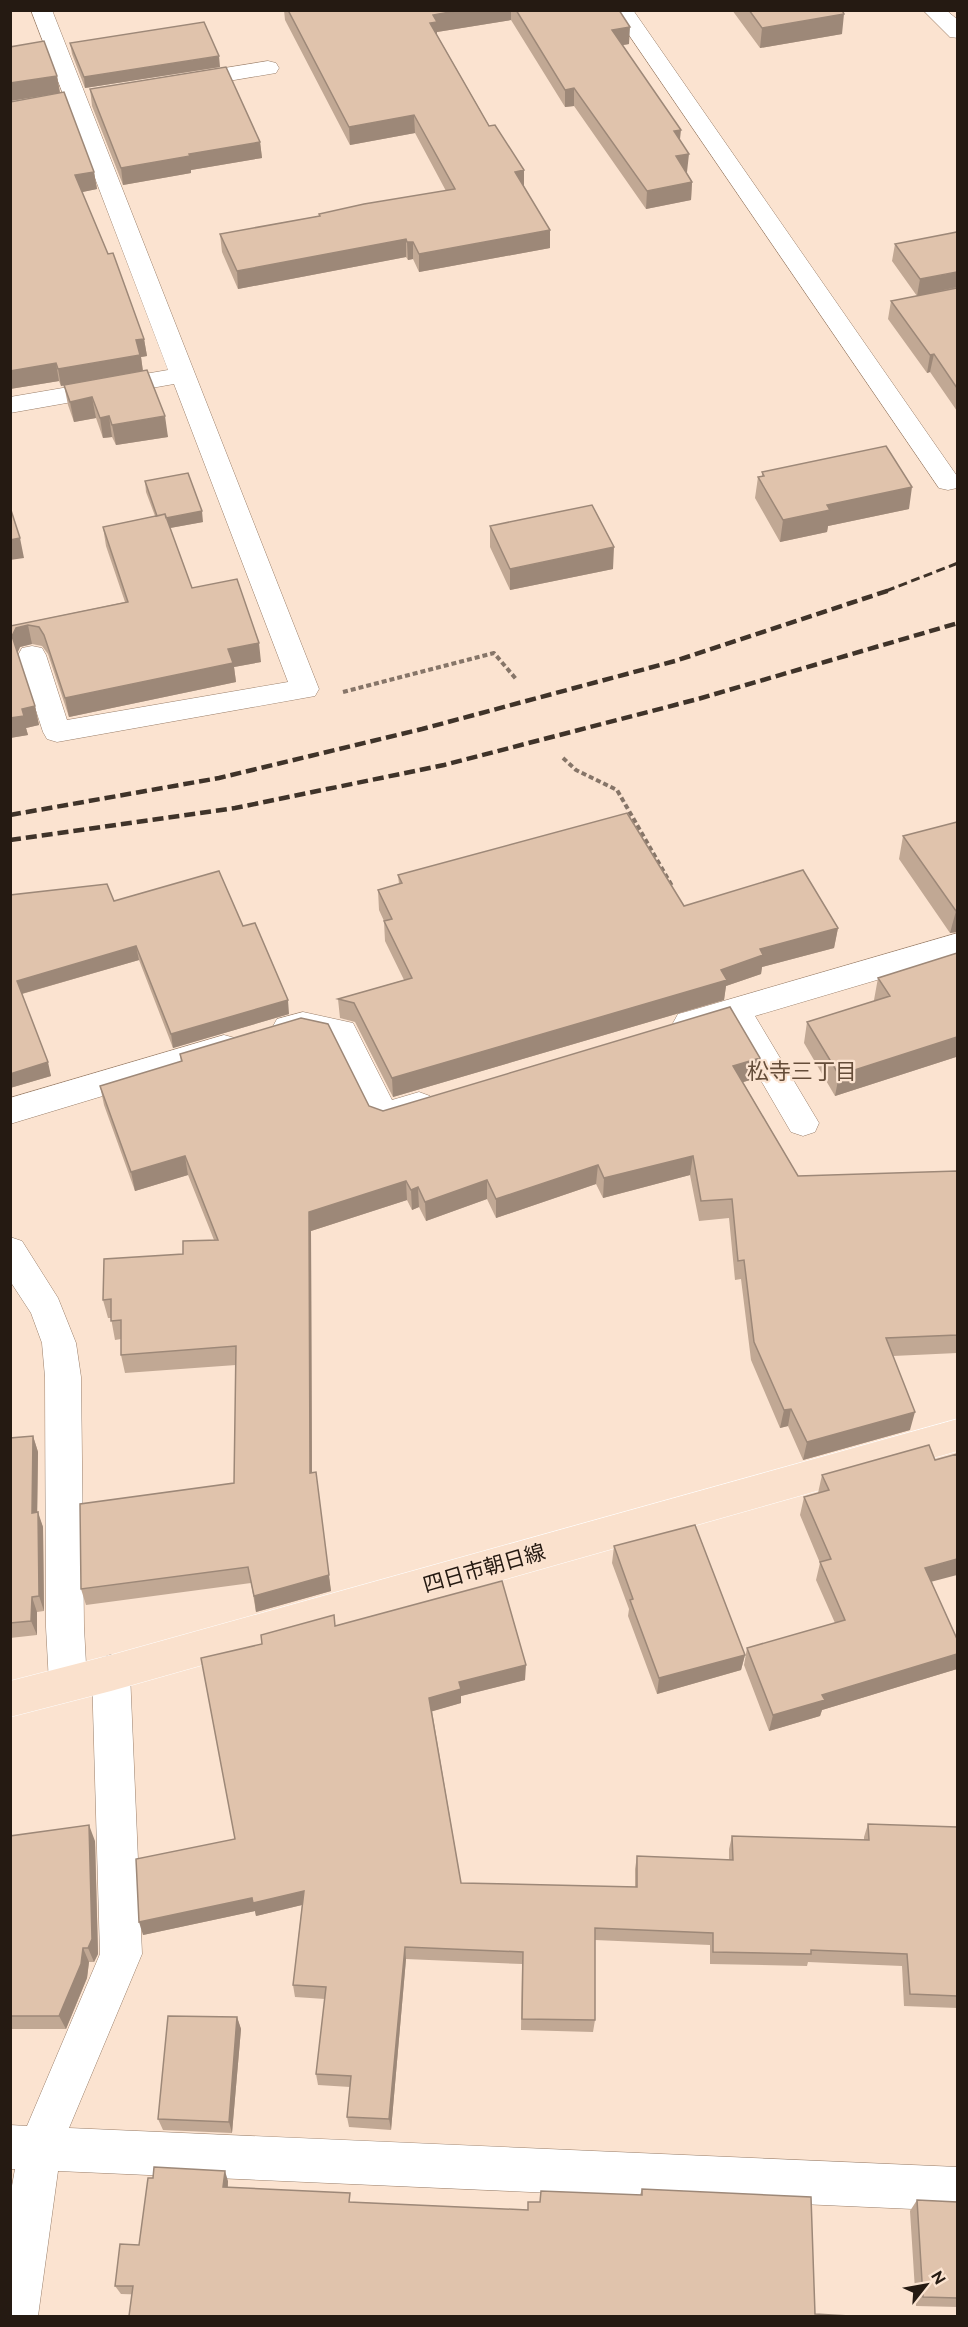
<svg xmlns="http://www.w3.org/2000/svg" width="968" height="2327" font-family="Raleway,'Noto Sans JP',sans-serif">
  <rect width="100%" height="100%" fill="#fbe3d0"/>
  <g fill="none" stroke-linecap="round" stroke-linejoin="round">
    <defs>
      <path id="minor" d="M31,10H52L319,689L315,696L57,742L47,739L43,732L18,655L22,648L32,646L42,648L46,655L67,720L288,682L174,384L10,413V397L168,370Z
        M612,10H633L957,476V488L948,490L939,488Z
        M923,10H946L958,20V38L950,37Z
        M268,61L276,63L279,68L276,73L187,88L179,86L176,81L179,76L187,74Z
        M958,933V956L755,1016L819,1123L815,1132L803,1136L791,1132L728,1024L689,1035L678,1032L673,1023L678,1014L689,1011Z
        M303,1012L353,1023L392,1100L419,1092L430,1096L435,1105L430,1114L383,1129L372,1125L331,1042L303,1036L288,1040L277,1037L272,1028L277,1019Z
        M224,1035L235,1038L240,1047L235,1056L10,1124V1098Z
        M10,1237L22,1241L58,1298L76,1343L81,1377L84,1627L87,1683L82,1696L68,1701L54,1696L49,1683L46,1627L45,1377L42,1343L31,1313L10,1281Z
        M111,1655L125,1660L130,1673L142,1954L69,2128L958,2167V2211L58,2171L38,2316H10V2197L15,2169H10V2125L27,2126L100,1954L92,1673L97,1660Z"/>
      <path id="primary" d="M958,1419V1451L111,1691L10,1717V1681L111,1655Z"/>
    </defs>
    <use href="#minor" stroke="#9a7f6a" stroke-width="1"/>
    <use href="#primary" stroke="#fff" stroke-width="1"/>
    <path stroke="#867568" stroke-width="4" stroke-dasharray="5 3" stroke-linecap="butt" d="M343,692L494,653L516,679
      M563,758L576,770L617,790L672,886"/>
    <use href="#minor" fill="#fff" fill-rule="evenodd"/>
    <use href="#primary" fill="#fae1cd" fill-rule="evenodd"/>
    <path stroke="#3f3329" stroke-width="3" stroke-dasharray="9 4.5" stroke-linecap="butt" d="M886,591L958,563"/>
    <path stroke="#3f3329" stroke-width="4.5" stroke-dasharray="11 5" stroke-linecap="butt" d="M10,815L219,778L422,729L675,661L890,590
      M10,840L235,808L444,765L698,699L958,623"/>
  </g>
  <path fill="#c1a894" d="M284,10H619L629,44L623,45L680,140L687,172H686L692,182L691,200L646,209L574,106L565,107L511,20L437,32V35L524,186L550,248L419,272L413,259L408,260L406,257L238,289L222,252L220,234L319,216V214L446,191L415,133L350,145L285,20Z
    M732,10H842V34L760,48Z
    M70,43L220,67L85,88L72,54Z
    M10,47L57,76L60,93L94,172L97,189L82,192L144,339L147,356L141,357L143,371L168,437L116,445L112,437L103,438L96,418L74,422L68,405L64,385L61,386L59,381L10,389V102L53,94L10,101Z
    M90,89L260,142L262,158L191,170V173L123,185L92,106Z
    M895,244L957,288V411L930,372L927,373L888,319L891,301L917,296L892,261Z
    M762,472L909,509L828,526L827,532L780,542L755,498L758,477L762,476Z
    M145,481L203,522L170,528L192,588L261,662L234,667L236,682L69,717L48,654L42,646L32,644L20,647L17,653L35,706L39,725L26,728L28,735L10,738V626L125,602L106,546L103,527L155,516L146,492Z
    M490,526L613,569L510,590L490,547Z
    M957,822V932L950,933L899,859L903,836Z
    M398,875L684,906L838,928L834,948L762,967L761,974L726,986L724,1000L393,1097L355,1022L340,1018L338,999L404,980L385,941L384,921L379,910L378,890L399,884Z
    M10,895L114,901L243,926L289,1014L173,1048L139,960L22,994L51,1076L10,1088Z
    M957,953V1059L956,1057L835,1096L804,1043L807,1022L874,1001V1000L878,978Z
    M180,1054L369,1106L383,1111L760,1058L757,1078L743,1082L798,1176L957,1171V1353L893,1356L910,1430L803,1460L788,1426L780,1428L751,1360L741,1279L735,1280L729,1218L699,1221L690,1175L603,1198L596,1184L496,1218L487,1199L426,1221L419,1207L412,1210L407,1200L311,1231L312,1472L331,1591L256,1612L251,1583L86,1605L81,1589L234,1483L236,1365L125,1373L121,1355V1339L115,1340L111,1318H108L103,1300L183,1254L214,1240L188,1175L135,1191L104,1105L100,1086L181,1062Z
    M33,1436L38,1452L37,1512L43,1527L44,1611L37,1612V1635L10,1638V1438Z
    M935,1460L932,1582L957,1669L822,1710L820,1716L769,1731L744,1665L747,1648L835,1623L816,1580L820,1563L800,1515L804,1497L818,1493L822,1475Z
    M614,1546L745,1655L741,1670L657,1694L628,1616L629,1609L612,1563Z
    M335,1626L525,1680L461,1696V1703L432,1711L461,1883L635,1887V1869L637,1856L729,1860V1849L732,1836L864,1840V1837L868,1824L957,1837V2008L904,2006L902,1966L808,1962L807,1966L710,1964V1945L595,1940V2020L593,2032L521,2030L522,1964L406,1959L391,2130L349,2127L347,2117L350,2087L318,2085L316,2074L325,1999L295,1997L293,1985L302,1905L256,1916L255,1911L143,1935L235,1839L262,1644Z
    M10,1836L95,1841L98,1954L94,1962H89L87,1978L66,2029H10Z
    M237,2017L241,2029L232,2133L163,2130L158,2119Z
    M228,2181V2187L352,2202L527,2210L540,2202L541,2191L640,2195L642,2189L815,2314L121,2294L115,2286L139,2245Z
    M917,2200L957,2202V2307L916,2306L910,2211Z"/>
  <path fill="#9d8878" d="M461,10H511V20L437,32V40L430,23L433,15Z
    M844,14L842,34L760,48L762,28Z
    M630,27L629,44L611,47L612,30Z
    M219,56L220,67L85,88L84,77Z
    M57,76L60,93L10,101V83Z
    M574,88V106L565,107V90Z
    M414,115L415,133L350,145L349,127Z
    M681,130L679,148L674,131Z
    M260,142L262,158L191,170V173L123,185L121,168L189,154Z
    M689,154L687,172L675,174L676,156Z
    M524,170V188L515,172Z
    M94,172L97,189L78,193L75,175Z
    M692,182L691,200L646,209L647,191Z
    M550,230V248L419,272V254Z
    M406,239V257L238,289L237,271Z
    M407,242H413V259L408,260Z
    M957,272V287L917,296L920,279Z
    M144,339L147,356L141,357L143,372L61,386L58,369L136,340Z
    M934,354L930,372L927,373L930,355Z
    M56,363L59,381L10,389V371Z
    M92,397L96,418L74,422L70,402Z
    M109,416L112,437L103,438L100,418Z
    M165,416L168,437L116,445L112,425Z
    M912,487L909,509L828,526L827,532L780,542L783,520L827,505Z
    M202,511L203,522L159,530L158,519Z
    M20,538L24,558L10,560V540Z
    M614,547L613,569L510,590V569Z
    M28,625L32,644L20,647L16,656L12,636L16,628Z
    M259,643L261,662L234,667L236,682L69,717L65,698L228,649Z
    M35,706L39,725L26,728L28,735L10,738V718L22,709Z
    M956,911H957V932L950,933Z
    M838,928L834,948L762,967L761,974L726,986L724,1000L393,1097L392,1078L721,970L760,949Z
    M136,946L139,960L21,994L17,981Z
    M288,1000L289,1014L173,1048L171,1034Z
    M957,1037V1052L956,1057L835,1096L839,1075Z
    M760,1058L757,1078L730,1086L733,1066Z
    M48,1062L51,1076L10,1088V1074Z
    M185,1156L188,1175L135,1191L131,1172Z
    M693,1156L690,1175L603,1198L604,1178Z
    M598,1165L596,1184L496,1218V1199Z
    M487,1180V1199L426,1221L425,1202Z
    M406,1181L407,1200L311,1231L312,1490L310,1473L309,1212Z
    M418,1187L419,1207L412,1210L411,1190Z
    M791,1409L788,1426L780,1428L784,1410Z
    M915,1412L910,1430L803,1460L807,1442Z
    M33,1436L38,1452L37,1528L32,1513Z
    M38,1512L43,1527L44,1611L39,1596Z
    M957,1559V1575L919,1585L925,1568Z
    M329,1575L331,1591L256,1612L254,1596Z
    M32,1597L37,1612V1635L31,1621Z
    M957,1654V1669L822,1710L820,1716L769,1731L773,1715L822,1695Z
    M745,1655L741,1670L657,1694L659,1678Z
    M526,1665L525,1680L461,1696V1703L430,1712L429,1698L459,1682Z
    M89,1825L95,1841L98,1954L94,1962L88,1948Z
    M304,1891L306,1904L256,1916L255,1911L143,1935L139,1922L252,1898Z
    M405,1947L406,1959L391,2130L389,2119Z
    M83,1948L89,1962L87,1978L66,2029L59,2016Z
    M237,2017L241,2029L232,2133L229,2122Z
    M225,2171L228,2181L227,2197L223,2187Z"/>
  <path fill="#e0c3ac" stroke="#9d8878" stroke-width="1.5" d="M288,10H461L433,15L437,22L430,23L489,126L495,125L524,170L515,172L550,230L419,254L413,242H407L406,239L237,271L220,234L320,216L319,214L364,204L455,189L414,115L349,127Z
    M516,10H619L630,27L612,30L681,130L674,131L689,154L676,156L692,182L647,191L574,88L565,90Z
    M749,10H842L844,14L762,28Z
    M204,22L219,56L84,77L70,43Z
    M44,41L57,76L10,83V47Z
    M226,67L260,142L189,154L190,156L121,168L90,89Z
    M64,92L94,172L75,175L108,254L113,253L144,339L136,340L140,355L58,369L56,363L10,371V102Z
    M957,232V272L920,279L895,244Z
    M957,288V388L934,354L930,355L891,301Z
    M147,370L165,416L112,425L109,416L100,418L92,397L70,402L64,385Z
    M886,446L912,487L827,505L830,510L783,520L758,477L764,476L762,472Z
    M188,473L202,511L166,518L165,514L157,516L145,481Z
    M592,505L614,547L510,569L490,526Z
    M10,507L20,538L10,540Z
    M165,514L192,588L237,579L259,643L228,649L233,663L65,698L44,635L39,627L28,625L16,628L12,636L35,706L22,709L24,716L10,718V626L128,602L103,527Z
    M627,813L684,906L803,870L838,928L760,949L763,955L721,970L727,980L392,1078L354,1003L338,999L412,978L384,921L392,919L378,890L402,883L398,875Z
    M957,822V911H956L903,836Z
    M219,871L243,926L255,923L288,1000L171,1034L136,946L17,981L48,1062L10,1074V895L107,884L114,901Z
    M957,953V1037L839,1075L807,1022L890,996L878,978Z
    M730,1007L760,1058L733,1066L798,1176L957,1171V1335L886,1338L915,1412L807,1442L791,1409L784,1410L754,1342L744,1260L738,1261L732,1199L701,1201L693,1156L604,1178L598,1165L496,1199L487,1180L425,1202L418,1187L411,1190L406,1181L309,1212L310,1473L316,1472L329,1575L254,1596L248,1567L81,1589L80,1504L234,1483L236,1346L121,1355V1320L111,1321V1299L103,1300L104,1259L183,1254V1241L218,1240L185,1156L131,1172L100,1086L182,1061L180,1054L301,1018L328,1024L369,1106L383,1111Z
    M33,1436L32,1513L38,1512L39,1596L32,1597L31,1621L10,1623V1438Z
    M929,1445L935,1460L957,1454V1559L925,1568L957,1639V1654L822,1695L825,1700L773,1715L747,1648L845,1620L820,1562L831,1559L804,1497L829,1490L822,1475Z
    M695,1525L745,1655L659,1678L630,1600L633,1599L614,1546Z
    M502,1581L526,1665L459,1682L461,1689L429,1698L461,1883L637,1887V1856L733,1860L732,1836L869,1840L868,1824L957,1827V1996L910,1994L907,1954L811,1950V1954L713,1952V1933L595,1928V2020L522,2019L523,1952L405,1947L389,2119L347,2117L351,2076L316,2074L326,1987L293,1985L304,1891L253,1903L252,1898L139,1922L136,1859L235,1839L201,1658L262,1644L261,1635L334,1615L335,1626Z
    M89,1825L92,1939L88,1948H83L81,1964L59,2016H10V1836Z
    M168,2016L237,2017L229,2122L158,2119Z
    M154,2167L225,2171L223,2187L350,2193L349,2202L528,2210V2202H540L541,2191L642,2195V2189L811,2197L815,2314L850,2316H129L133,2286H115L120,2244L139,2245L148,2178H153Z
    M917,2200L957,2202V2298L923,2297Z"/>
  <g text-anchor="middle" dominant-baseline="central" stroke-width="4.5" stroke-linejoin="round" paint-order="stroke">
    <g font-size="21" fill="#251a12" stroke="#fbe3d0">
      <text transform="translate(484 1568) rotate(-16)">四日市朝日線</text>
    </g>
    <g font-size="22" fill="#654d39" stroke="#fbe3d0">
      <text x="802" y="1071">松寺三丁目</text>
    </g>
  </g>
  <rect width="968" height="2327" fill="none" stroke="#251a12" stroke-width="24"/>
  <g transform="translate(926 2285) rotate(59)" stroke="#fbe3d0" stroke-width="4.5" paint-order="stroke">
  <path d="M0-4.5L10 22L0 15L-10 22Z" fill="#251a12"/>
  <text y="-9" font-size="16" font-weight="bold" text-anchor="middle" fill="#251a12">N</text>
  </g>
</svg>
